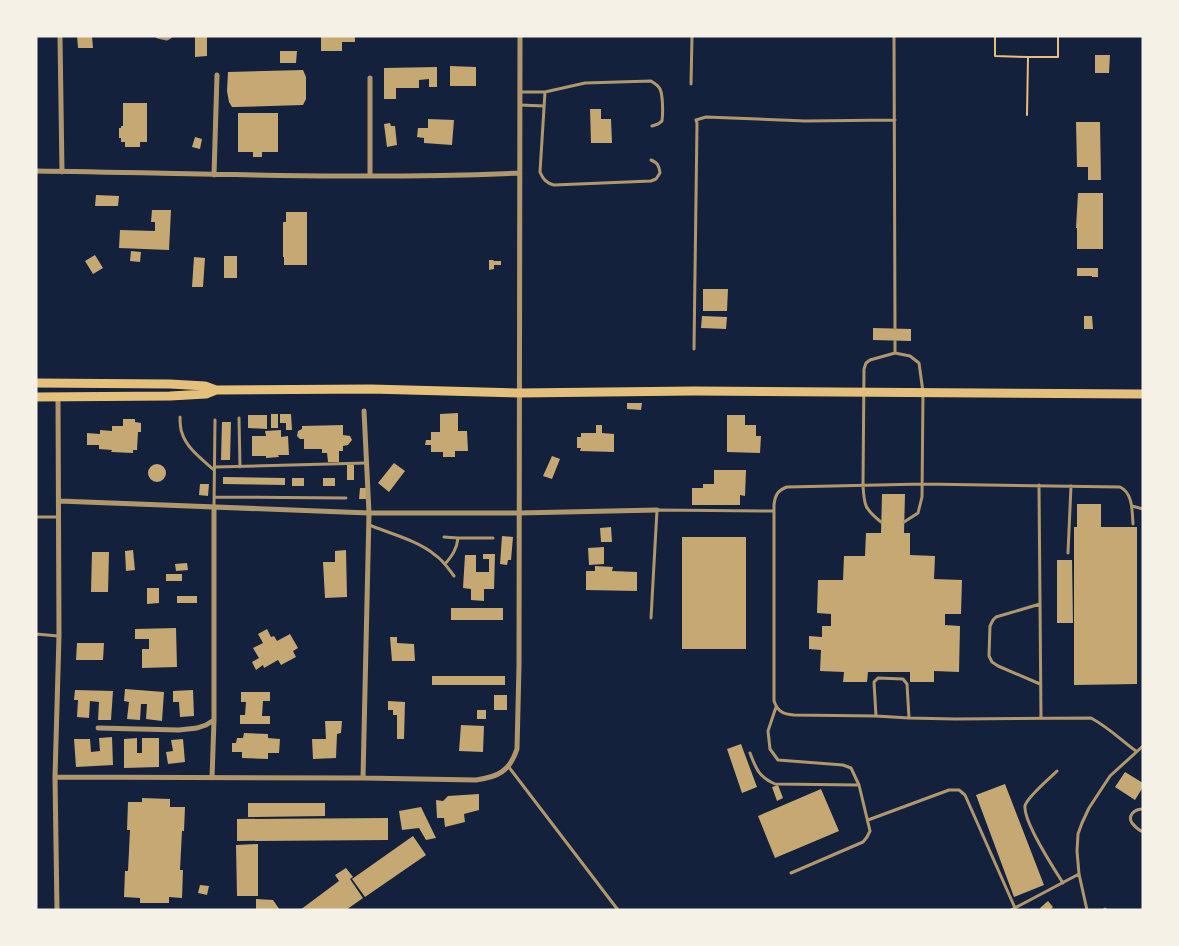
<svg xmlns="http://www.w3.org/2000/svg" width="1179" height="946" font-family="Lato,sans-serif">
  <rect width="100%" height="100%" fill="#14213d"/>
  <path fill="#c6a872" d="M77,36H92L93,48H78Z
    M195,36H207V56L195,57Z
    M321,36H355V42H342V51H321Z
    M280,51H297L296,63H280Z
    M1095,55H1110L1109,73H1095Z
    M450,66L476,67V86H450Z
    M437,67V87H429V79L419,80V88H396V99H384V68Z
    M303,70L306,77V99L303,105L235,107H232L229,102L227,91L228,72Z
    M123,103H147V142H140V147H125V142H121V138H119V128H121V126H123Z
    M590,109H601V119H611L612,143H591Z
    M238,113H278V152H262V157H253V152H238Z
    M428,119L454,120L452,145L424,143V138L417,137L418,128H428Z
    M1076,122H1100L1101,180H1088V167H1077Z
    M390,123L391,126H395L397,145L387,147L384,124Z
    M195,137L202,139L200,149L192,147Z
    M1078,193H1103V249H1077V228H1076Z
    M96,195L119,196L118,206H95Z
    M152,210H171L169,250L119,248L120,230L155,231V222H151Z
    M286,212H307V265H284V257H283V222H286Z
    M131,251L141,252L140,262L130,261Z
    M95,255L103,268L93,274L85,261Z
    M224,256H237V278H224Z
    M194,257L205,258L203,287H192Z
    M489,260H493L494,261H501V265H494V269L489,270Z
    M1077,268H1098V277H1092V276H1077Z
    M703,289H728L727,311H703Z
    M702,316L727,317L726,329L701,328Z
    M1084,316H1092L1093,329H1084Z
    M873,328L911,329V341L873,340Z
    M627,403H642L641,410L627,409Z
    M458,413V431H467L468,451H455V457H443V452H431V445H425L426,440H431V432H440V414Z
    M271,414H278V428H271Z
    M280,414H291L292,430H286V423H280Z
    M248,415H267V429L248,428Z
    M727,415H745V425H756V436H761L760,453L727,452Z
    M123,419H135V422L141,423V432H138L137,450H133V453L111,452L112,450L99,449V445H87V433L100,434V430L112,431V426H123Z
    M222,422H231L230,460H221Z
    M343,425V435L350,436L352,440L348,445L343,446V451H339V462H328L327,453H322V449H304V439H300L297,436L298,431L302,429V426Z
    M596,425H602V433L614,434V452L580,451L581,448H577V437H581V433H596Z
    M281,430V437L288,436L289,455H278L279,457L266,458V456H252V436H266L265,431Z
    M552,456L560,459L552,479L543,476Z
    M394,463L405,471L389,492L378,483Z
    M148 473a9 9 0 1 1 18 0a9 9 0 1 1-18 0Z
    M347,465H354V480H347Z
    M714,470H746L745,496L740,495V505H692V488H703V484H714Z
    M223,477L285,478V485L223,484Z
    M292,478H304V486H292Z
    M323,478H335V486H323Z
    M200,484H209L208,496L199,495Z
    M360,488H367L366,499H359Z
    M882,494H905L904,533H910V555L935,556L934,579L962,580L961,614H945V625L960,626L959,672L934,671V682H910V672H868L867,682H843L844,672L820,671L821,650L809,649V636L822,637V626H831V614L817,613L818,580H843L844,556H865L866,533H881Z
    M1077,504H1101V527H1137V684L1074,685V527H1077Z
    M611,527L612,542H601L600,528Z
    M502,536L513,537L511,560H508L507,565L500,564Z
    M682,537H746V649H682Z
    M604,547V564L589,565L588,548Z
    M133,550L135,570L126,571L125,551Z
    M346,550L347,597L325,598L323,562H335V551Z
    M92,552H109L108,592H91Z
    M483,554H495L494,589H484V601L471,600V589L463,588L465,555H476V572H489V559H483Z
    M1057,560H1072L1073,623H1057Z
    M187,563L188,570L176,571L175,564Z
    M595,566L613,567L612,571L637,572V591L586,590V571H595Z
    M166,574H182V581H166Z
    M147,588H159V603L147,604Z
    M177,596H197V603H177Z
    M451,608H503V620H451Z
    M176,628L177,667L142,668V649H149V639H135V629Z
    M267,629L271,637L274,636L277,641L290,634L298,648L293,651L296,657L281,665L278,660L264,668L263,665L256,670L252,662L259,658L253,648L263,643L258,634Z
    M390,637H397V643L414,644L415,661H392Z
    M77,643H104L103,660H76Z
    M432,676H505V685H432Z
    M125,689L164,692L162,721L146,719L147,704H141L140,720L127,719L129,702L124,701Z
    M75,690L113,691L111,720H98L99,702L90,701L89,718L77,717L78,700H74Z
    M193,690L194,716L180,717L179,702H173V691Z
    M241,692H270V701H263L262,716H270V724H240V715H245L246,702H241Z
    M494,695H507V710H494Z
    M388,701L405,702L404,739H397V715H393V710H388Z
    M477,710H486V719H477Z
    M325,721H342L341,733L337,734L336,758L313,759L312,739H326Z
    M461,725L484,726L483,752L459,751Z
    M244,733L268,734V738L280,739L279,753H268V759L242,758V752H232V743H236L237,738H243Z
    M112,737L113,765L76,767L74,739H90L91,752L100,751L99,738Z
    M137,738V753H142V738H159V767L124,768V739Z
    M183,739L185,762L168,764L166,752L173,751L171,740Z
    M741,744L757,787L742,793L727,749Z
    M1125,772L1143,783V787L1135,800L1115,787Z
    M1005,784L1044,885L1014,897L976,795Z
    M778,785L783,798L777,801L772,787Z
    M821,789L839,831L775,858L758,816Z
    M479,794V810L464,814L465,822L445,827L444,818H437L436,800L443,801L448,796Z
    M142,798L170,799V807H185L184,831H182L180,870H183L182,898L169,897V903H140V898L124,897L125,871H128L130,830H127L128,802H142Z
    M248,803H325V816L248,817Z
    M421,807L436,838L426,840L419,828L402,830L399,811Z
    M388,818V840L237,841V819Z
    M413,836L426,855L365,897L352,879Z
    M258,844V896H237L236,845Z
    M346,868L353,877L350,879L363,898L346,910H300L339,881L335,875Z
    M200,885L209,886L207,895L198,893Z
    M256,899L273,900L280,910H256Z
    M1048,901L1053,907L1050,910H1041L1040,908Z"/>
  <g fill="none" stroke-linecap="round" stroke-linejoin="round">
    <path stroke="#e5c07b" stroke-width="2" d="M995,36V56L1028,57L1027,115
      M1028,57H1058V36"/>
    <path stroke="#b1986c" stroke-width="3" d="M894,36L895,329
      M691,84L692,36
      M520,92H545L585,83L651,81C654,83 658,85 660,89C663,95 663,114 662,121L658,124L652,126
      M545,92L540,172C543,179 546,183 554,185L651,181L656,179L660,173C659,166 658,163 651,160
      M520,105L544,106
      M694,349L697,123L696,120L706,117L805,121L895,120
      M895,353V341
      M180,417C180,422 180,428 182,433C187,449 203,460 214,470
      M239,418L240,467
      M215,467L366,463
      M1039,485L1041,718
      M214,497L346,498
      M1132,506L1143,509
      M214,507L215,420
      M36,517H58
      M881,522C865,509 864,506 863,485L864,369L866,363L870,360L895,353L910,356L919,363L923,392L922,497L918,513L904,522
      M1133,524C1132,511 1133,493 1120,487L923,484L787,487C778,490 775,495 774,505V701C778,712 783,714 794,715L876,716L909,718L955,719L1091,718C1108,727 1121,740 1136,751
      M369,525C389,533 419,541 435,555C443,560 448,568 454,576
      M444,537L458,538
      M1068,553L1071,486
      M445,564C452,556 457,549 458,538H493
      M1040,604L996,617L993,620L990,626L989,656L992,662L998,666L1040,684
      M651,618L657,510L773,511
      M36,634L58,636
      M776,707L768,731L770,749L778,760L843,765L851,768L859,785L870,831L867,837L863,842L791,873
      M876,716L874,682L878,678L903,679L907,684L909,718
      M750,753C756,769 759,777 775,784L859,785
      M508,766L618,910
      M1057,771C1050,778 1026,798 1025,806C1023,821 1054,869 1063,883
      M1143,809C1135,809 1127,815 1132,823C1135,827 1139,830 1143,832
      M868,820L949,790H959L965,795L1015,908
      M1011,910L1079,874
      M1087,910L1079,874L1077,851L1078,834L1082,823L1089,808L1110,776L1143,746
      M1104,910L1105,909L1106,910"/>
    <path stroke="#b1986c" stroke-width="5" d="M60,36L62,172
      M158,36L167,38L170,36
      M36,171C197,173 359,180 520,173
      M214,175L217,75
      M370,176V78
      M59,501L369,513H519L657,510
      M98,728L179,730L197,728L206,725L214,720
      M55,777L363,778L476,780C498,777 510,771 517,749L519,666L520,36
      M212,778L214,720V508
      M363,778L369,513L364,411
      M57,910L55,777L59,636L58,397"/>
    <path stroke="#e5c07b" stroke-width="9" d="M36,383L170,384L205,386L216,390L371,389L519,393L694,391L1143,394
      M36,397L170,396L206,394L216,390"/>
  </g>
  <rect width="1179" height="946" fill="none" stroke="#f6f1e7" stroke-width="75"/>
</svg>
